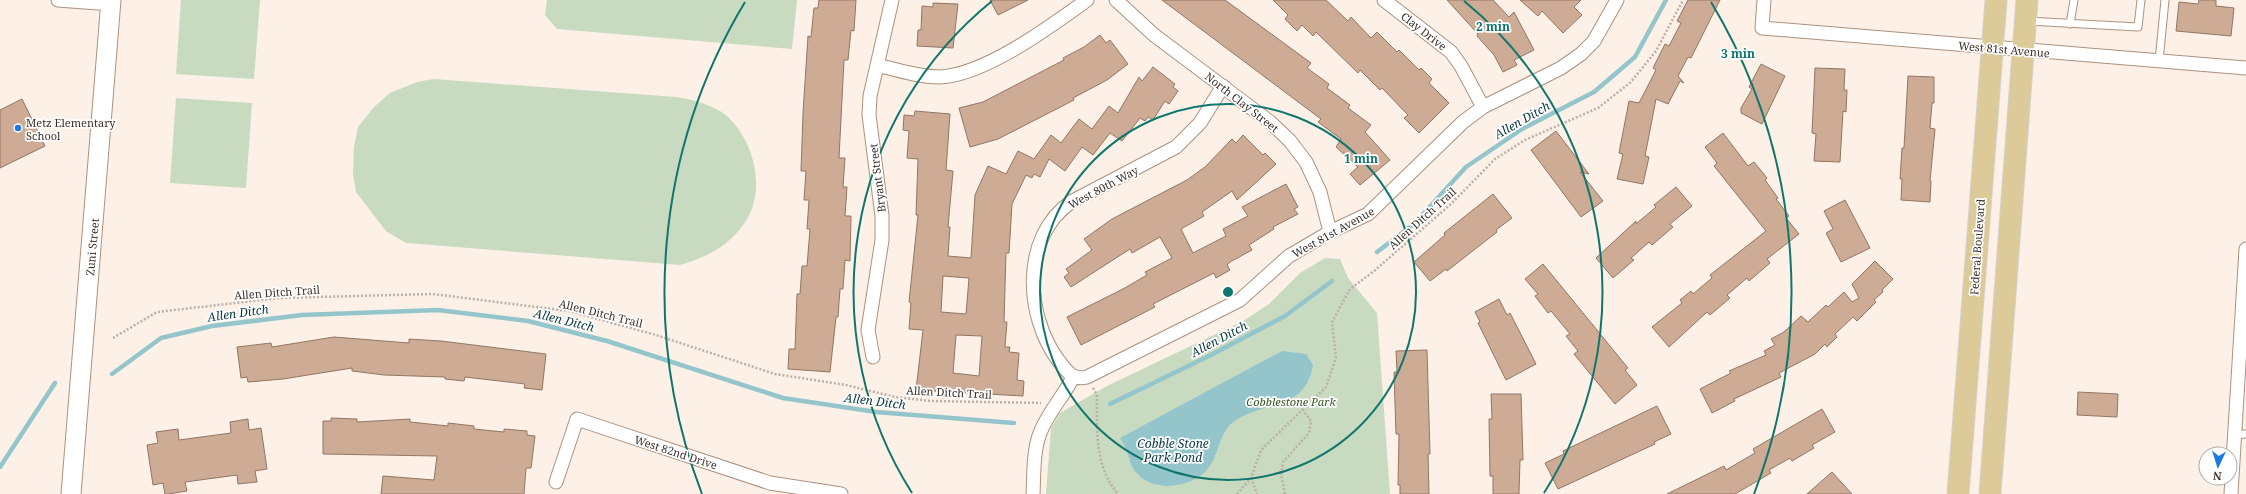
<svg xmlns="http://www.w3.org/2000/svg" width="2246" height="494" font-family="'Noto Serif',serif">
  <rect width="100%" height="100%" fill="#fcf0e7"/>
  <path fill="#c8dbc0" d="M181,0H260L254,79L176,74Z
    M547,0H797L792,49L557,29L545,15Z
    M434,79L676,97C692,99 714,105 727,116C756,143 768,195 741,228C725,248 704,258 680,265L406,243L386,231L356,192L353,174L354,147L358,127L374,107L390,93L417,82Z
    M176,98L252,103L246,188L170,183Z
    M1325,258L1340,259L1348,278L1377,313L1390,494H1046L1051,428L1060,413L1105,387L1243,321L1269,304L1300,273Z"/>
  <path fill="#94c5cb" d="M1282,351L1306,354L1313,365C1305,411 1267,400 1236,420C1219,431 1220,451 1210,466C1194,489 1152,494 1135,471C1130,465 1130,459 1127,452C1126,447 1122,442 1120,438Z"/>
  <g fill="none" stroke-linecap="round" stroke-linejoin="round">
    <path stroke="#94c5cb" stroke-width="4.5" d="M1377,252L1414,224L1466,167L1522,129L1594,92L1635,57L1666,0
      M112,374L161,338L212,326L302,315L438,310L528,321L607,341L783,398L876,412L1014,423
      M1110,404L1209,356L1285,316L1332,281
      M0,467L55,383"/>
  </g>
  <path fill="#ceab94" stroke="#917664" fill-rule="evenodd" d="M819,0H856L854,31L851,30L848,60H844L839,158H845L843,187H847L845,216H851L850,261L845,260L843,289H840L838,317H836L830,372L788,369L789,349H795L797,294H800L802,266H807L810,229H807L809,200H804L806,171H801L803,113L808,36L811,37L814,8H818Z
    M990,0H1028L998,15Z
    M1162,0H1225L1311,63L1307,68L1329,84L1327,88L1350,105L1348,108L1371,125L1365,132L1390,160L1360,185L1350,174L1358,167L1336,147L1341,139L1318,122L1321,119Z
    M1273,0H1326L1348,21L1351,17L1371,38L1377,32L1397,52L1399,50L1419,70L1421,68L1432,79L1429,83L1449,103L1419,133L1404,118L1408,115L1382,88L1380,90L1360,70L1358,73L1316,32L1313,36L1302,25L1297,31L1285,19L1288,15Z
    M1447,0H1493L1509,17L1514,12L1534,50L1514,60L1517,65L1503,72L1494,55L1477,36L1478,34Z
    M1520,0H1581L1574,7L1582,15L1563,33L1542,11L1538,16Z
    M1688,0H1720L1691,58L1688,57L1678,76L1684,83L1680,81L1668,104L1656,99L1645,156L1649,157L1643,184L1617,179L1623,154L1619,153L1629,101L1639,103L1656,70L1653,68L1665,44L1669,46L1681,23L1677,21Z
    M2199,0H2216V6L2234,8L2231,36L2176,31L2179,2L2198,4Z
    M933,3L958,4L953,48L917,46L918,30H921L922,6L933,7Z
    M1100,35L1106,43L1110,40L1128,64L1107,80L1073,98L1074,100L998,139L970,147L959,108L983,102L1064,60L1063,58L1084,47Z
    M1761,64L1785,76L1762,124L1741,113V108L1752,89L1749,87Z
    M1153,67L1175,84L1173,87L1178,91L1169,104L1165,101L1153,120L1148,117L1145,121L1140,118L1122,141L1110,133L1093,155L1082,147L1065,171L1049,159L1040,177L1034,174L1032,178L1026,175L1012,204L1009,253H1006L1004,322H1007L1005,347H1010L1009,352L1019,353L1017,380L1024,381L1023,396L916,390L923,330L909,329L911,303L909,302L918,215H916L918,159L907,158L909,131L903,130L904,115L914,116L915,111L950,114L946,170L953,171L948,227H950L948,256L971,258L975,195L988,166L1006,174L1018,151L1034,159L1051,135L1061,143L1079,119L1092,129L1109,106L1118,113L1139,77L1142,81ZM943,276L969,278L966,314L941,312ZM956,335L982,336L979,376L953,373Z
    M1815,68L1845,69L1844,90H1847L1846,112L1843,111L1840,162L1814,161L1816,134L1812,133Z
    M1908,76L1934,77V103H1932L1930,128L1935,129L1930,181H1931L1930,202L1901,200L1902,179H1900L1902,148H1904Z
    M22,99L45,146L0,168V110Z
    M1556,131L1589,174L1580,172L1603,201L1581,217L1531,150Z
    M1723,133L1748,166L1754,162L1767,178L1765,180L1778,198L1776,199L1789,216L1786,218L1799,234L1767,259L1770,263L1749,281L1747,278L1727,295L1730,298L1710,315L1707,312L1669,347L1652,327L1682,303L1680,300L1691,291L1693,294L1712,278L1710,275L1766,231L1714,166L1717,163L1705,147Z
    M1243,135L1263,155L1265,153L1276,164L1237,200L1232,191L1202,212L1204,216L1181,229L1193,253L1226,236L1223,229L1248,216L1242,207L1286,184L1298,207L1294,209L1298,214L1273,227L1274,229L1249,245L1252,250L1230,262L1227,265L1230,270L1216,278L1214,273L1153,304L1155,307L1081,345L1067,317L1123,289L1147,275L1145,272L1172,258L1160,237L1132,253L1130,249L1071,287L1064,277L1069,273L1066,269L1092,250L1084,239L1112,219L1187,180L1205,167L1232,139L1236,143Z
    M1676,187L1692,206L1670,224L1673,227L1652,245L1649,242L1631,258L1634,260L1613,278L1596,258L1636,221V224L1656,207L1654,205Z
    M1493,194L1512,218L1496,230L1497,232L1447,271L1446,269L1430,281L1414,262L1445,235L1444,233Z
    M1845,200L1870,248L1841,262L1826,233L1833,229L1824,211Z
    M1875,261L1893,279L1882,290L1883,292L1874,300L1876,302L1857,321L1853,317L1835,334L1837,337L1827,347L1825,344L1815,354L1779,373L1781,377L1734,399L1735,401L1712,413L1700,389L1731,373L1729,371L1766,355L1764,351L1775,345L1771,339L1784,332L1801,316L1808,322L1826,305L1828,307L1844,292L1852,302L1859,298L1852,284Z
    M1543,264L1628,368L1625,370L1637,385L1615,404L1574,354L1578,351L1566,336L1570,334L1551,311L1548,313L1535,296L1538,294L1525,279Z
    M1499,299L1507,315L1510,313L1536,364L1506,380L1478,323L1480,322L1475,312Z
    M334,337L409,343V339L441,341L546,354L542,390L524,388L525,384L465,377L464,381L445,379V377L384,375L352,371V368L283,379L248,382L247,377L241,378L237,347L271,343L272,347Z
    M1427,350L1430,454H1428L1429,494H1400V485H1398L1399,434H1396L1394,372H1397L1396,351Z
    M2078,392L2118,394L2117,417L2077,415Z
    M1491,394H1521L1523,460H1520L1519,494H1493V476H1490L1489,419H1492Z
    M1657,406L1671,434L1654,442L1655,444L1558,489L1545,463L1564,454L1563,451Z
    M1822,409L1835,432L1812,445L1814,448L1792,461L1790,458L1769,470L1771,473L1735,494H1667L1724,466L1726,470L1755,453L1753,449Z
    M331,418L357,419V422L410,419V422L448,426V423L474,426V429L504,432V429L527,431V435L535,436L531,468H526L524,494H381L383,476L434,480L437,456L323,454V421H331Z
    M248,419L249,430L261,428L267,469L255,471L257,482L238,484L237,475L185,482L187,491L168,494H165L163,483L153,485L147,445L158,443L156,432L178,429L179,440L231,433L230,422Z
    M1832,472L1852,494H1807Z"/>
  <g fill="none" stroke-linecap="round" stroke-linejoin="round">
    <defs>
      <path id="lane" d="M2026,21L2138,27L2141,0
        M2070,24L2074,0
        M2159,61L2165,0
        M2234,435L2246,434"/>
      <path id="street" d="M58,0L111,4
        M1116,0L1154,35L1270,122L1290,141L1306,162L1320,192L1330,232
        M1384,0L1451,52L1461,66L1483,107
        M1764,0L1762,28L2246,68
        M877,65C897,70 919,77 940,77C985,75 1051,26 1087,0
        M1223,86L1200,123L1176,147L1071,202C1021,237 1025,315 1058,360C1066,370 1072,381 1087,377L1240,300L1289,256L1330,232L1368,214L1463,122L1483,107L1561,68L1581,54L1594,41L1617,0
        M873,357L868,330L882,240V216L869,115L870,96L892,0
        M556,482L577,419L770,483L841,494
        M1033,494C1034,475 1033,451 1040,433C1048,412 1064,396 1073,377
        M2231,494L2246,249"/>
      <path id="secondary" d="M71,494L111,0"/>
      <path id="primary" d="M1958,494L1996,0
        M1990,494L2027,0"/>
    </defs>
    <use href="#lane" stroke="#ad927d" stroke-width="9"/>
    <use href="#street" stroke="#ad927d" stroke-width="15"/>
    <use href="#secondary" stroke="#ad927d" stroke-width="21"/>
    <use href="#primary" stroke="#d4d1d0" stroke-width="23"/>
    <path stroke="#bbafa6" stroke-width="2.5" stroke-dasharray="2 2" stroke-linecap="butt" d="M113,338L157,312L279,298L432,294L569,311L656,335L775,374L846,385L895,397L931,401L1041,403
      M1093,388L1097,395C1097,429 1094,466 1118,494
      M1251,478L1257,494
      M1237,494L1251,478L1261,450L1326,387L1336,358L1332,322L1350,289L1373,272L1451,204L1495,159L1525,140L1598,108L1631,82L1656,51L1683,0
      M1285,494L1281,474L1283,462L1309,433L1311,421L1303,410"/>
    <use href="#lane" stroke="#fff" stroke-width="7"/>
    <use href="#street" stroke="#fff" stroke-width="13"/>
    <use href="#secondary" stroke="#fff" stroke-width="19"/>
    <use href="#primary" stroke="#dccb98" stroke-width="21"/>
  </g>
  <g fill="none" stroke="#0f766e" stroke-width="2">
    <circle cx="1228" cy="292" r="188"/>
    <path d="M912 493A375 375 0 0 1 992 1M1464 1A375 375 0 0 1 1544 493"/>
    <path d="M702 494A563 563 0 0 1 745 2M1711 2A563 563 0 0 1 1754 494"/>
  </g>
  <circle fill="#1d79e2" stroke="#fff" stroke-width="1.5" cx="18" cy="128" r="4"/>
  <g text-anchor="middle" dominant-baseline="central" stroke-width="3.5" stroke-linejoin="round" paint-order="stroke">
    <g font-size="11" fill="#3c3028" stroke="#fff">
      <text transform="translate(1424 31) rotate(38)">Clay Drive</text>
      <text transform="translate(2004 49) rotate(5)">West 81st Avenue</text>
      <text transform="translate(1242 102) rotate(38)">North Clay Street</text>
      <text transform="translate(877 178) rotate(-97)">Bryant Street</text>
      <text transform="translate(1103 187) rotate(-28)">West 80th Way</text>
      <text transform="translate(1422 218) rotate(-42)">Allen Ditch Trail</text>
      <text transform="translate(1333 232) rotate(-29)">West 81st Avenue</text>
      <text transform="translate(92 247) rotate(-85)">Zuni Street</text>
      <text transform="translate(1977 247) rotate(-86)">Federal Boulevard</text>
      <text transform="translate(277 292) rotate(-4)">Allen Ditch Trail</text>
      <text transform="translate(601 313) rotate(14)">Allen Ditch Trail</text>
      <text transform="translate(949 392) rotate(3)">Allen Ditch Trail</text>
      <text transform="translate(676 452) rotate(18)">West 82nd Drive</text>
    </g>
    <g font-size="11" fill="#3c3028" stroke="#fff" text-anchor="start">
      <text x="26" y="122">Metz Elementary<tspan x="26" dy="13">School</tspan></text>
    </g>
    <g font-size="11" font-style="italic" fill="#345425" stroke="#fff">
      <text x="1291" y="401">Cobblestone Park</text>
    </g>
    <g font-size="12" font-style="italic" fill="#07383d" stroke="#fff">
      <text transform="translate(1522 120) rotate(-30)">Allen Ditch</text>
      <text transform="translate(238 313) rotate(-8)">Allen Ditch</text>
      <text transform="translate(564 320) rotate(14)">Allen Ditch</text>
      <text transform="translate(1219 339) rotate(-28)">Allen Ditch</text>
      <text transform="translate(875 401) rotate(7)">Allen Ditch</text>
      <text x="1173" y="443">Cobble Stone<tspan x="1173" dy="14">Park Pond</tspan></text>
    </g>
  </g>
  <circle cx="1228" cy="292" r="6" fill="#0f766e" stroke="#fff" stroke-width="2"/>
  <g font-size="12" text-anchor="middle" font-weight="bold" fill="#0f766e" stroke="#fff" stroke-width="3.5" stroke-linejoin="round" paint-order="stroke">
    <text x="1493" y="31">2 min</text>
    <text x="1738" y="58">3 min</text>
    <text x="1361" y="163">1 min</text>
  </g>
  <g transform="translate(2218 466) rotate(184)"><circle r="19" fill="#ffffff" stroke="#b1aca9"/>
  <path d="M0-3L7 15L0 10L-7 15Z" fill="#1d79e2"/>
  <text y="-6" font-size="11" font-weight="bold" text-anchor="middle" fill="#3c3028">N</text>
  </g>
</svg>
